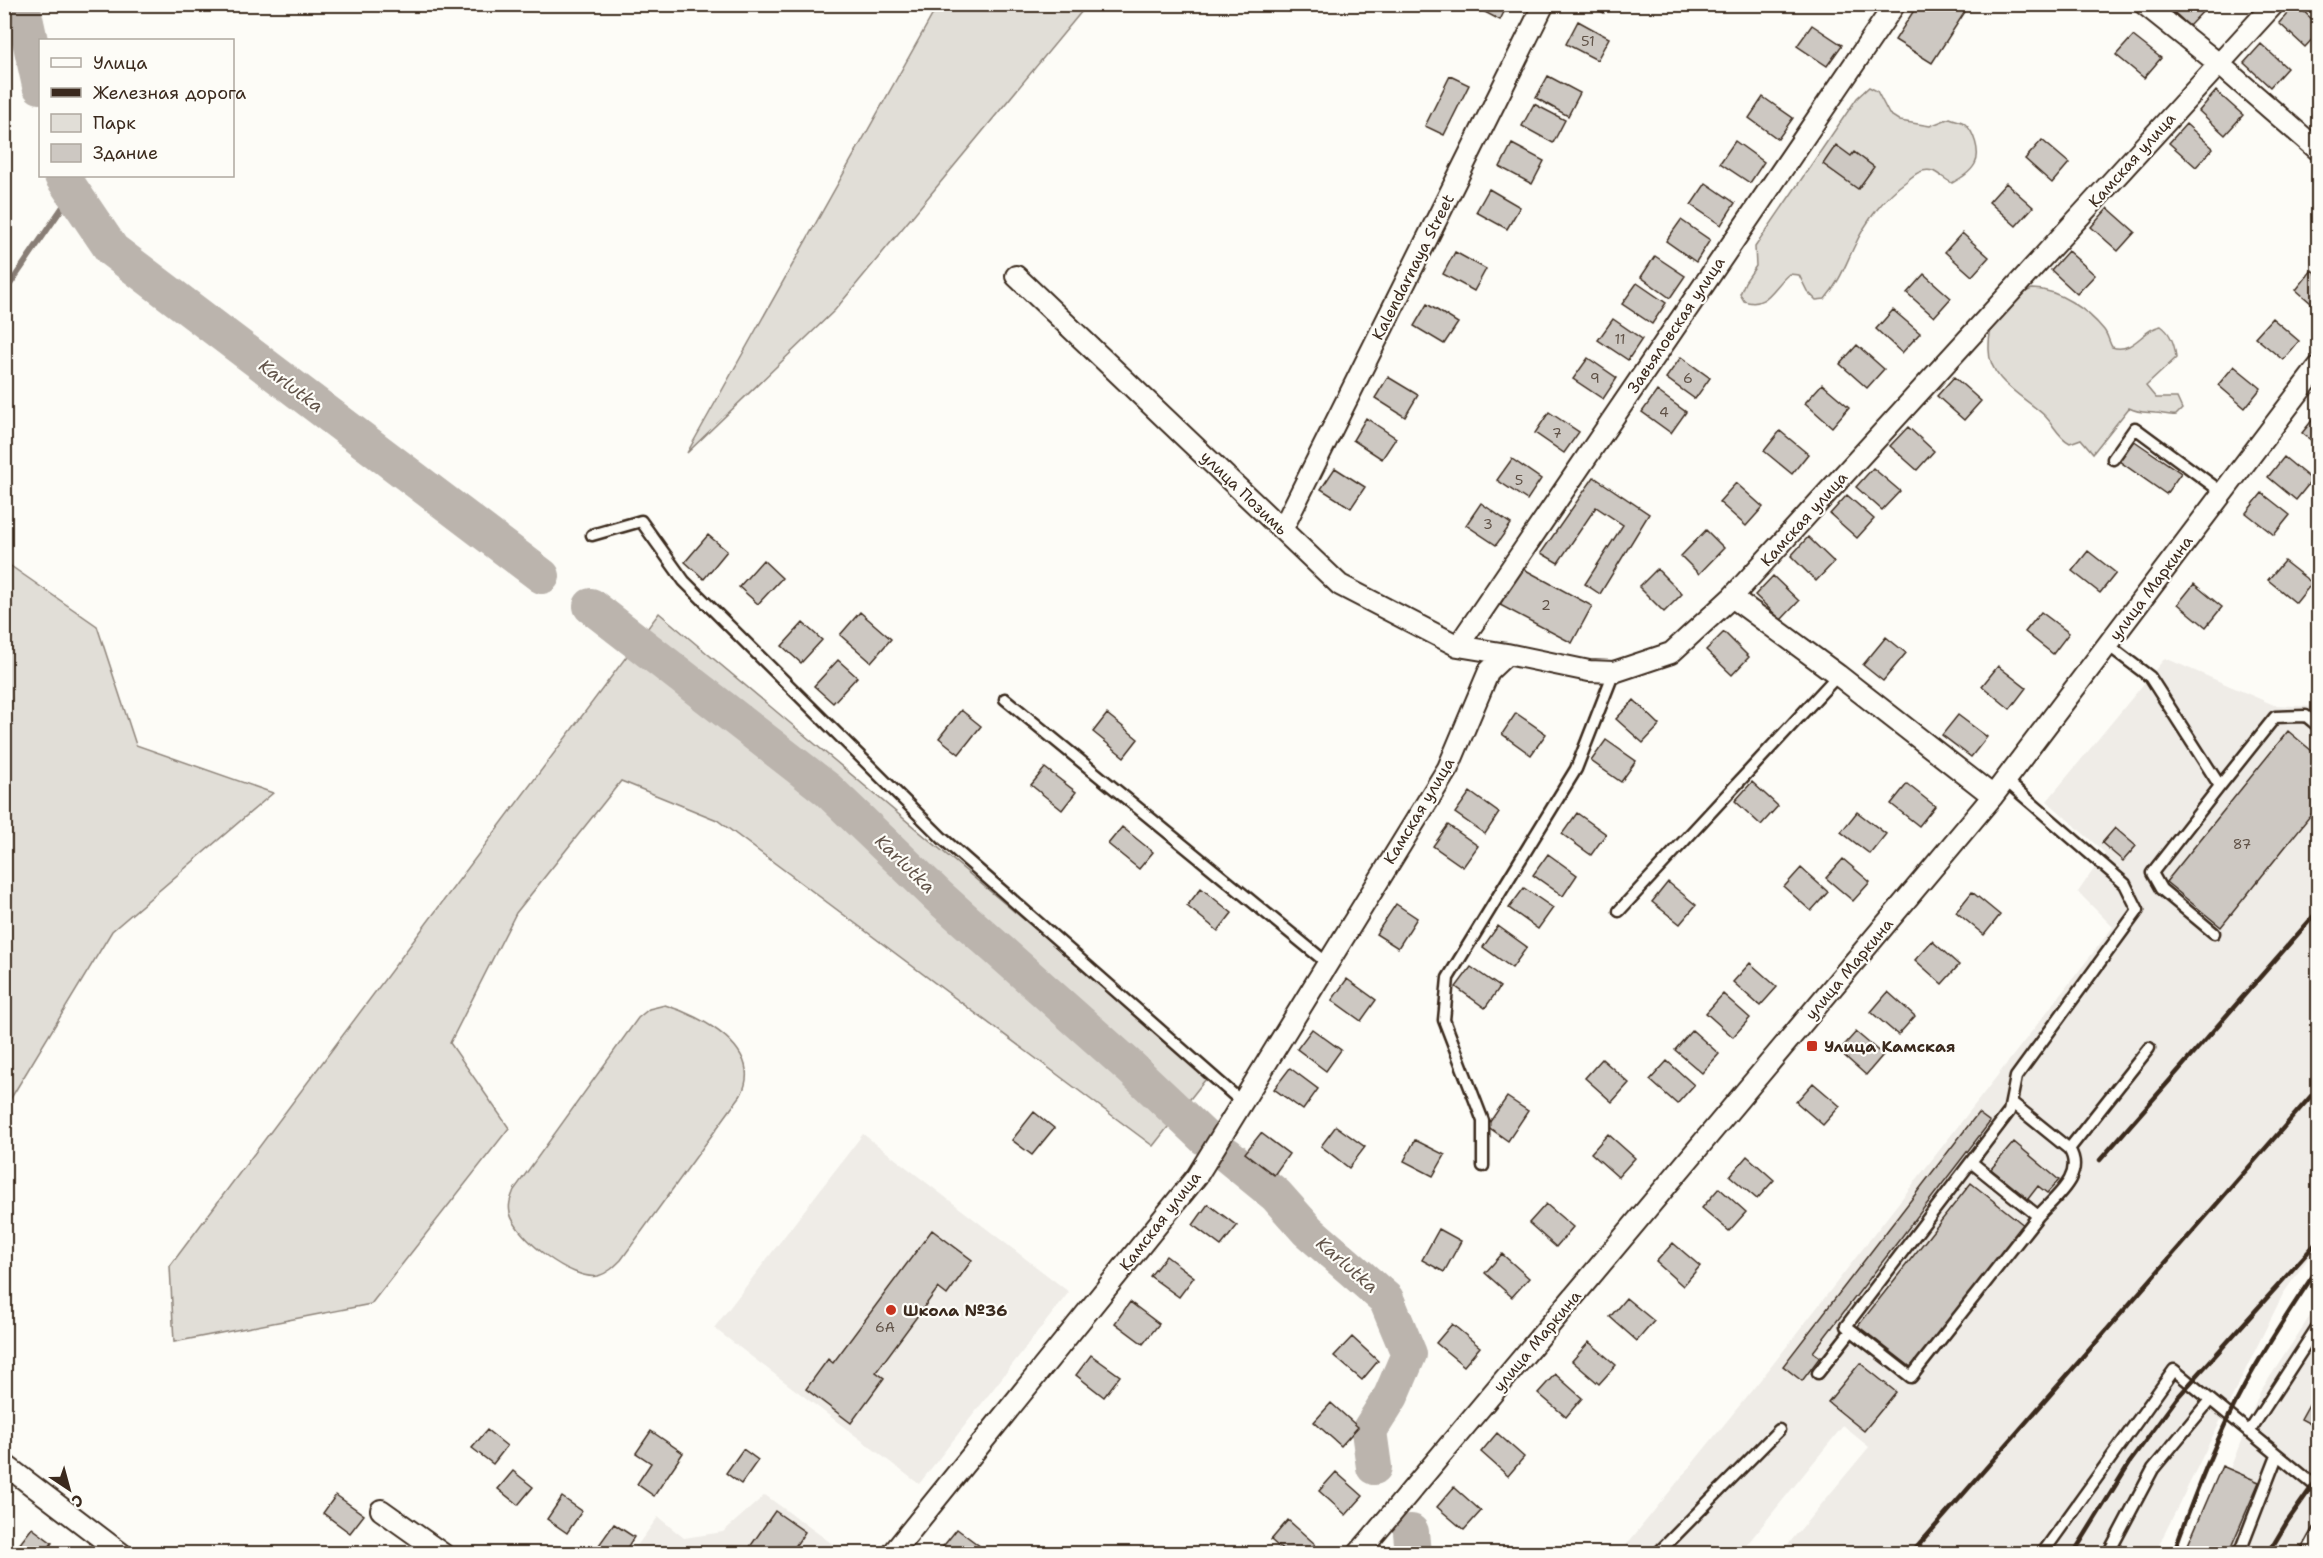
<svg xmlns="http://www.w3.org/2000/svg" width="2323" height="1558" font-family="'Shantell Sans',sans-serif">
  <rect width="100%" height="100%" fill="#fdfcf7"/>
  <filter id="ink" filterUnits="userSpaceOnUse"><feTurbulence type="fractalNoise" baseFrequency=".0167" numOctaves="2"/><feDisplacementMap in="SourceGraphic" scale="12" xChannelSelector="R" yChannelSelector="G"/><feConvolveMatrix kernelMatrix="1 2 1 2 8 2 1 2 1" color-interpolation-filters="sRGB"/></filter>
  <g filter="url(#ink)">
    <path fill="#efece7" d="M2165,658L2274,705L2318,707V1244L2283,1294L2155,1553H1781L1869,1447L1843,1426L1740,1553L1619,1554L1770,1368L2113,927L2078,892L2105,853L2047,801Z
      M863,1134L1069,1292L919,1484L714,1328Z
      M2318,1304V1553L2197,1554L2260,1392Z
      M765,1495L845,1553L631,1554L658,1517L684,1538L723,1532Z"/>
    <path fill="#e1ded7" stroke="#8e847a" stroke-width="1.5" d="M938,5H1087L835,310L687,453Z
      M1869,87L1877,91L1889,114L1900,121L1930,126L1950,118C1954,120 1961,121 1964,123C1974,131 1981,153 1975,164C1970,173 1961,178 1952,183C1946,180 1939,174 1933,171C1923,168 1915,174 1908,180C1885,196 1866,221 1854,247C1845,266 1839,283 1825,299L1816,300L1807,291L1799,275L1789,274C1773,287 1767,309 1744,301L1740,294L1745,282L1756,266L1755,247L1857,98Z
      M2032,289C2058,289 2088,310 2104,330C2108,335 2109,342 2112,347C2134,354 2142,329 2161,326C2171,333 2175,346 2176,358L2146,386L2156,398H2177L2182,409L2176,415C2168,416 2162,413 2155,413C2144,412 2139,413 2129,408L2093,453L2081,439L2070,443C2058,437 2054,425 2045,416C2024,396 1988,381 1989,348C1989,335 1990,329 1998,318C2007,305 2016,295 2032,289Z
      M5,562L97,626L136,745L273,793L112,931L5,1108Z
      M659,613L1209,1075L1153,1146L717,820L621,781L516,913L450,1043L509,1128L371,1304L174,1342L170,1266Z
      M665,1005C701,1016 765,1049 741,1095L621,1260C614,1267 608,1273 598,1276C572,1281 516,1238 510,1213C508,1204 511,1198 514,1190L638,1018L649,1009Z"/>
    <g fill="none" stroke-linecap="round" stroke-linejoin="round">
      <path stroke="#887d74" stroke-width="6" d="M179,9L182,4
        M4,293L73,192"/>
      <path stroke="#bbb4ad" stroke-width="36" d="M22,4L40,86
        M62,176L112,250L542,576
        M591,606L828,790L938,896L1130,1067L1205,1138
        M1227,1155L1276,1195L1308,1231L1386,1299L1409,1354L1391,1396L1369,1431L1374,1467
        M1411,1532L1413,1554"/>
    </g>
    <path fill="#cdc8c2" stroke="#3b2a1e" stroke-width="1.5" d="M1476,4H1508L1500,20L1475,7Z
      M1588,4H1609L1604,13Z
      M1918,4H1970L1932,63L1895,40Z
      M2165,4H2203L2207,7L2189,26Z
      M2296,4L2318,25V33L2305,47L2279,23Z
      M1578,21L1609,38L1597,60L1566,44Z
      M1812,25L1842,45L1827,66L1797,46Z
      M2133,36L2161,58L2144,78L2116,55Z
      M2261,44L2287,68L2270,87L2244,63Z
      M1450,76L1469,85L1444,135L1425,126Z
      M1548,76L1580,93L1568,116L1536,98Z
      M2216,91L2243,115L2225,135L2199,111Z
      M1763,97L1793,118L1778,139L1749,118Z
      M1534,104L1565,120L1553,143L1522,126Z
      M2186,124L2213,148L2196,167L2169,143Z
      M2042,140L2069,163L2052,183L2025,159Z
      M1735,141L1764,162L1750,183L1720,163Z
      M1512,144L1544,161L1532,184L1500,167Z
      M1836,145L1851,156L1854,152L1874,167L1858,189L1823,164Z
      M1706,183L1735,203L1721,225L1691,205Z
      M2006,183L2033,207L2016,226L1989,202Z
      M1489,189L1520,207L1507,229L1476,212Z
      M2108,208L2135,232L2118,251L2091,227Z
      M1681,220L1710,240L1696,262L1666,241Z
      M1962,233L1989,257L1972,276L1945,252Z
      M2068,251L2095,275L2077,294L2051,270Z
      M1455,252L1486,269L1474,291L1443,274Z
      M1655,256L1685,276L1670,298L1641,277Z
      M2312,270L2318,276V309L2296,290Z
      M1924,274L1951,298L1934,317L1907,293Z
      M1637,283L1666,303L1652,324L1622,304Z
      M1427,304L1458,323L1444,344L1414,326Z
      M1893,310L1920,333L1902,353L1876,329Z
      M2272,318L2299,341L2283,360L2255,337Z
      M1613,319L1642,339L1628,360L1598,340Z
      M1857,345L1884,369L1867,388L1840,364Z
      M1681,357L1710,378L1695,399L1666,378Z
      M1588,358L1617,378L1603,399L1573,379Z
      M2234,366L2261,388L2245,408L2218,385Z
      M1388,377L1418,395L1405,417L1375,398Z
      M1954,377L1981,401L1964,420L1937,396Z
      M1822,384L1849,407L1832,427L1805,403Z
      M1657,391L1686,412L1671,433L1642,412Z
      M1549,412L1579,432L1564,453L1535,433Z
      M2318,413V446L2302,433Z
      M1366,418L1396,438L1382,459L1353,440Z
      M1908,427L1934,451L1917,470L1890,446Z
      M1780,431L1808,454L1792,474L1764,451Z
      M2133,440L2181,473L2166,494L2119,461Z
      M2284,457L2312,480L2296,500L2268,477Z
      M1512,459L1541,479L1527,500L1497,480Z
      M1335,468L1365,487L1351,508L1321,489Z
      M1873,468L1900,491L1882,510L1856,487Z
      M1594,477L1649,514L1600,594L1585,584L1623,525L1596,507L1558,563L1541,553Z
      M1736,483L1763,507L1746,526L1719,502Z
      M2262,493L2290,515L2274,535L2246,513Z
      M1847,495L1874,519L1857,538L1830,514Z
      M1481,503L1511,524L1496,545L1466,525Z
      M1706,530L1724,548L1699,574L1681,556Z
      M708,535L727,551L704,579L685,562Z
      M1808,537L1834,562L1816,581L1791,556Z
      M2088,551L2116,573L2100,593L2072,571Z
      M763,560L782,578L758,604L739,587Z
      M2284,561L2312,583L2296,603L2268,580Z
      M1520,567L1592,606L1572,643L1500,605Z
      M1657,569L1682,594L1664,612L1639,587Z
      M1773,576L1799,601L1781,620L1755,595Z
      M2194,584L2222,607L2206,627L2178,604Z
      M860,612L891,639L871,662L840,635Z
      M2041,612L2069,633L2053,654L2025,632Z
      M803,623L822,640L801,663L782,646Z
      M1724,632L1749,657L1732,675L1706,650Z
      M1886,637L1906,653L1883,681L1863,665Z
      M838,660L857,677L833,703L814,686Z
      M1998,666L2026,688L2010,709L1982,686Z
      M1634,700L1660,725L1643,743L1616,719Z
      M961,710L981,726L959,754L939,738Z
      M1516,713L1546,734L1531,755L1502,734Z
      M1107,714L1138,739L1124,757L1093,732Z
      M1958,715L1987,737L1971,757L1942,735Z
      M2288,731L2318,756V806L2221,927L2166,882Z
      M1606,740L1636,761L1621,782L1591,761Z
      M1045,768L1076,792L1062,810L1031,785Z
      M1752,782L1778,806L1761,825L1735,801Z
      M1907,784L1935,806L1919,826L1891,804Z
      M1470,792L1499,813L1485,834L1455,813Z
      M1857,812L1886,834L1870,854L1841,832Z
      M1577,813L1606,834L1591,855L1562,834Z
      M1448,825L1478,846L1463,867L1433,846Z
      M1122,827L1153,852L1139,869L1108,844Z
      M2115,828L2136,846L2123,861L2102,843Z
      M1548,854L1577,875L1563,896L1533,875Z
      M1843,859L1870,882L1853,901L1826,878Z
      M1801,868L1828,892L1811,911L1784,887Z
      M1668,882L1696,905L1680,924L1652,902Z
      M1201,888L1232,913L1218,931L1187,906Z
      M1524,888L1553,908L1538,929L1509,908Z
      M1972,892L2000,915L1984,935L1956,912Z
      M1396,904L1417,918L1398,948L1376,934Z
      M1498,926L1527,947L1512,968L1483,947Z
      M1932,941L1959,965L1942,984L1915,960Z
      M1750,963L1777,987L1760,1006L1733,982Z
      M1471,967L1500,987L1485,1008L1456,987Z
      M1347,979L1376,1000L1361,1021L1332,1000Z
      M1888,992L1915,1016L1898,1035L1871,1012Z
      M1723,994L1750,1018L1733,1037L1706,1013Z
      M1312,1029L1341,1050L1326,1071L1297,1049Z
      M1692,1030L1719,1054L1702,1073L1675,1050Z
      M1856,1032L1883,1055L1866,1075L1839,1051Z
      M1602,1059L1629,1083L1612,1102L1585,1078Z
      M1667,1061L1694,1085L1677,1104L1650,1080Z
      M1290,1068L1318,1089L1303,1110L1274,1089Z
      M1813,1083L1840,1106L1823,1125L1796,1102Z
      M1507,1097L1528,1111L1508,1141L1487,1126Z
      M1034,1112L1054,1128L1032,1155L1012,1140Z
      M1978,1113L1990,1122L1813,1352L1820,1357L1802,1381L1783,1366Z
      M1336,1126L1365,1147L1349,1168L1321,1146Z
      M1261,1133L1289,1154L1274,1175L1245,1153Z
      M1608,1134L1635,1158L1618,1177L1591,1153Z
      M1415,1140L1445,1155L1433,1176L1404,1161Z
      M2014,1142L2059,1180L2047,1193L2038,1186L2028,1199L1991,1169Z
      M1747,1156L1774,1180L1757,1199L1730,1176Z
      M1971,1183L2025,1226L1912,1368L1858,1326Z
      M1719,1188L1746,1212L1729,1231L1702,1208Z
      M1208,1204L1237,1226L1221,1246L1193,1225Z
      M1546,1204L1573,1227L1556,1247L1529,1223Z
      M1439,1229L1461,1241L1444,1272L1422,1260Z
      M932,1230L972,1260L947,1295L938,1288L876,1372L884,1378L851,1423L806,1389L828,1359L833,1363Z
      M1673,1243L1700,1266L1683,1286L1656,1262Z
      M1502,1254L1529,1278L1512,1297L1485,1273Z
      M1166,1256L1194,1277L1179,1297L1150,1276Z
      M1626,1298L1654,1321L1637,1341L1610,1317Z
      M1130,1302L1159,1324L1143,1344L1115,1323Z
      M1452,1324L1480,1347L1464,1366L1436,1343Z
      M1352,1337L1378,1361L1362,1380L1334,1356Z
      M1589,1342L1616,1365L1599,1384L1572,1361Z
      M1091,1355L1120,1376L1104,1397L1076,1375Z
      M1860,1363L1896,1392L1864,1431L1828,1402Z
      M1555,1374L1582,1398L1566,1417L1538,1393Z
      M2318,1388V1428L2301,1419Z
      M1331,1403L1358,1427L1341,1446L1314,1422Z
      M487,1430L507,1446L493,1464L472,1448Z
      M651,1431L683,1453L654,1496L637,1484L651,1463L636,1453Z
      M1497,1433L1524,1457L1508,1476L1481,1452Z
      M743,1449L758,1460L741,1484L726,1473Z
      M2222,1466L2259,1482L2228,1554H2201L2187,1547Z
      M513,1471L533,1487L518,1505L498,1489Z
      M1336,1472L1363,1496L1346,1515L1319,1491Z
      M1454,1487L1481,1511L1464,1530L1437,1507Z
      M336,1495L364,1515L350,1533L323,1513Z
      M562,1497L582,1511L567,1533L547,1519Z
      M775,1511L805,1532L790,1554H745Z
      M1288,1520L1315,1544L1307,1554H1287L1271,1540Z
      M614,1524L634,1537L623,1554H610L599,1545Z
      M32,1528L52,1543L44,1554H12Z
      M957,1529L985,1550L983,1554H947L941,1549Z"/>
    <g fill="none" stroke-linecap="round" stroke-linejoin="round">
      <defs>
        <path id="service" d="M2113,459L2135,428L2223,493
          M592,535L641,521L684,581L942,838L1243,1103
          M2108,645L2150,677L2220,786L2152,873L2161,889L2214,933
          M1005,699L1327,963
          M2005,780L2125,884L2138,910L2016,1077L2009,1112L1846,1326L1911,1377L2038,1216
          M2220,786L2275,717L2306,716L2318,726
          M1619,911L1838,675
          M2069,1149L2149,1048
          M1971,1162L2038,1216C2055,1197 2086,1175 2069,1149L2011,1102
          M1483,1166V1121L1444,1020L1448,978L1576,769L1614,672
          M1818,1373L1851,1331
          M2249,1432L2318,1326
          M1657,1554L1779,1430
          M2042,1554L2174,1370L2318,1488
          M2108,1554L2153,1469L2210,1400
          M2239,1554L2277,1456
          M2306,1554L2318,1532"/>
        <path id="minor" d="M2144,4L2219,64L2318,150
          M1016,276L1340,585L1458,646L1507,654
          M1282,530L1544,4
          M1732,597L1838,675L1993,796
          M1458,646L1895,4
          M4,1464L122,1554
          M381,1510L443,1554
          M892,1554L1197,1176L1448,768L1489,671L1507,654L1589,671L1614,672L1671,653L1732,597L2274,4
          M1358,1554L1993,796L2318,367"/>
      </defs>
      <use href="#service" stroke="#3b2a1e" stroke-width="15"/>
      <use href="#minor" stroke="#3b2a1e" stroke-width="24"/>
      <use href="#service" stroke="#fdfcf7" stroke-width="10"/>
      <use href="#minor" stroke="#fdfcf7" stroke-width="20"/>
      <path stroke="#3b2a1e" stroke-width="4.5" d="M2100,1160L2318,911
        M1911,1554L2318,1088
        M2073,1554L2130,1462L2177,1398L2318,1241
        M2173,1554C2194,1496 2216,1438 2245,1385C2267,1344 2293,1306 2318,1268
        M2268,1554L2287,1522L2318,1478"/>
    </g>
  </g>
  <g fill="#c8321e" stroke="#fdfcf7" stroke-width="2">
    <rect x="1806" y="1040" width="12" height="12" rx="3"/>
    <circle cx="891" cy="1310" r="6"/>
  </g>
  <g text-anchor="middle" dominant-baseline="central" stroke-width="4.5" stroke-linejoin="round" paint-order="stroke">
    <g font-size="14" fill="#605247">
      <text x="1588" y="41">51</text>
      <text x="1620" y="339">11</text>
      <text x="1595" y="378">9</text>
      <text x="1688" y="378">6</text>
      <text x="1664" y="412">4</text>
      <text x="1557" y="433">7</text>
      <text x="1519" y="480">5</text>
      <text x="1488" y="524">3</text>
      <text x="1546" y="605">2</text>
      <text x="2242" y="844">87</text>
      <text x="885" y="1327">6А</text>
    </g>
    <g font-size="16" fill="#3b2a1e" stroke="#fdfcf7">
      <text transform="translate(2132 160) rotate(-48)">Камская улица</text>
      <text transform="translate(1413 267) rotate(-63)">Kalendarnaya Street</text>
      <text transform="translate(1676 325) rotate(-56)">Завьяловская улица</text>
      <text transform="translate(1244 493) rotate(44)">улица Позимь</text>
      <text transform="translate(1804 519) rotate(-48)">Камская улица</text>
      <text transform="translate(2151 588) rotate(-53)">улица Маркина</text>
      <text transform="translate(1419 811) rotate(-59)">Камская улица</text>
      <text transform="translate(1849 969) rotate(-50)">улица Маркина</text>
      <text transform="translate(1160 1221) rotate(-52)">Камская улица</text>
      <text transform="translate(1537 1341) rotate(-50)">улица Маркина</text>
    </g>
    <g font-size="16" font-weight="bold" fill="#3b2a1e" stroke="#fdfcf7" text-anchor="start">
      <text x="1824" y="1046">Улица Камская</text>
      <text x="903" y="1310">Школа №36</text>
    </g>
    <g font-size="18" font-style="italic" fill="#615349" stroke="#fdfcf7">
      <text transform="translate(291 386) rotate(37)">Karlutka</text>
      <text transform="translate(905 864) rotate(44)">Karlutka</text>
      <text transform="translate(1347 1265) rotate(41)">Karlutka</text>
    </g>
  </g>
  <rect width="2323" height="1558" fill="none" stroke="#fdfcf7" stroke-width="24"/>
  <rect x="12" y="12" width="2299" height="1534" fill="none" stroke="#3b2a1e" stroke-width="2" filter="url(#ink)"/>
  <rect x="39" y="39" width="195" height="138" fill="#fdfcf7" stroke="#afa8a0" stroke-width="1.5"/>
  <rect x="51" y="58" width="30" height="9" fill="#fdfcf7" stroke="#afa8a0" stroke-width="1.5"/>
  <text x="93" y="69" font-size="18" fill="#3b2a1e">Улица</text>
  <rect x="51" y="88" width="30" height="9" fill="#3b2a1e" stroke="#afa8a0" stroke-width="1.5"/>
  <text x="93" y="99" font-size="18" fill="#3b2a1e">Железная дорога</text>
  <rect x="51" y="114" width="30" height="18" fill="#e1ded7" stroke="#afa8a0" stroke-width="1.5"/>
  <text x="93" y="129" font-size="18" fill="#3b2a1e">Парк</text>
  <rect x="51" y="144" width="30" height="18" fill="#cdc8c2" stroke="#afa8a0" stroke-width="1.5"/>
  <text x="93" y="159" font-size="18" fill="#3b2a1e">Здание</text>
  <g transform="translate(69 1489) rotate(144)" stroke="#fdfcf7" stroke-width="4.5" paint-order="stroke">
  <path d="M0-4.5L10 22L0 15L-10 22Z" fill="#3b2a1e"/>
  <text y="-9" font-size="16" font-weight="bold" text-anchor="middle" fill="#3b2a1e">С</text>
  </g>
</svg>
